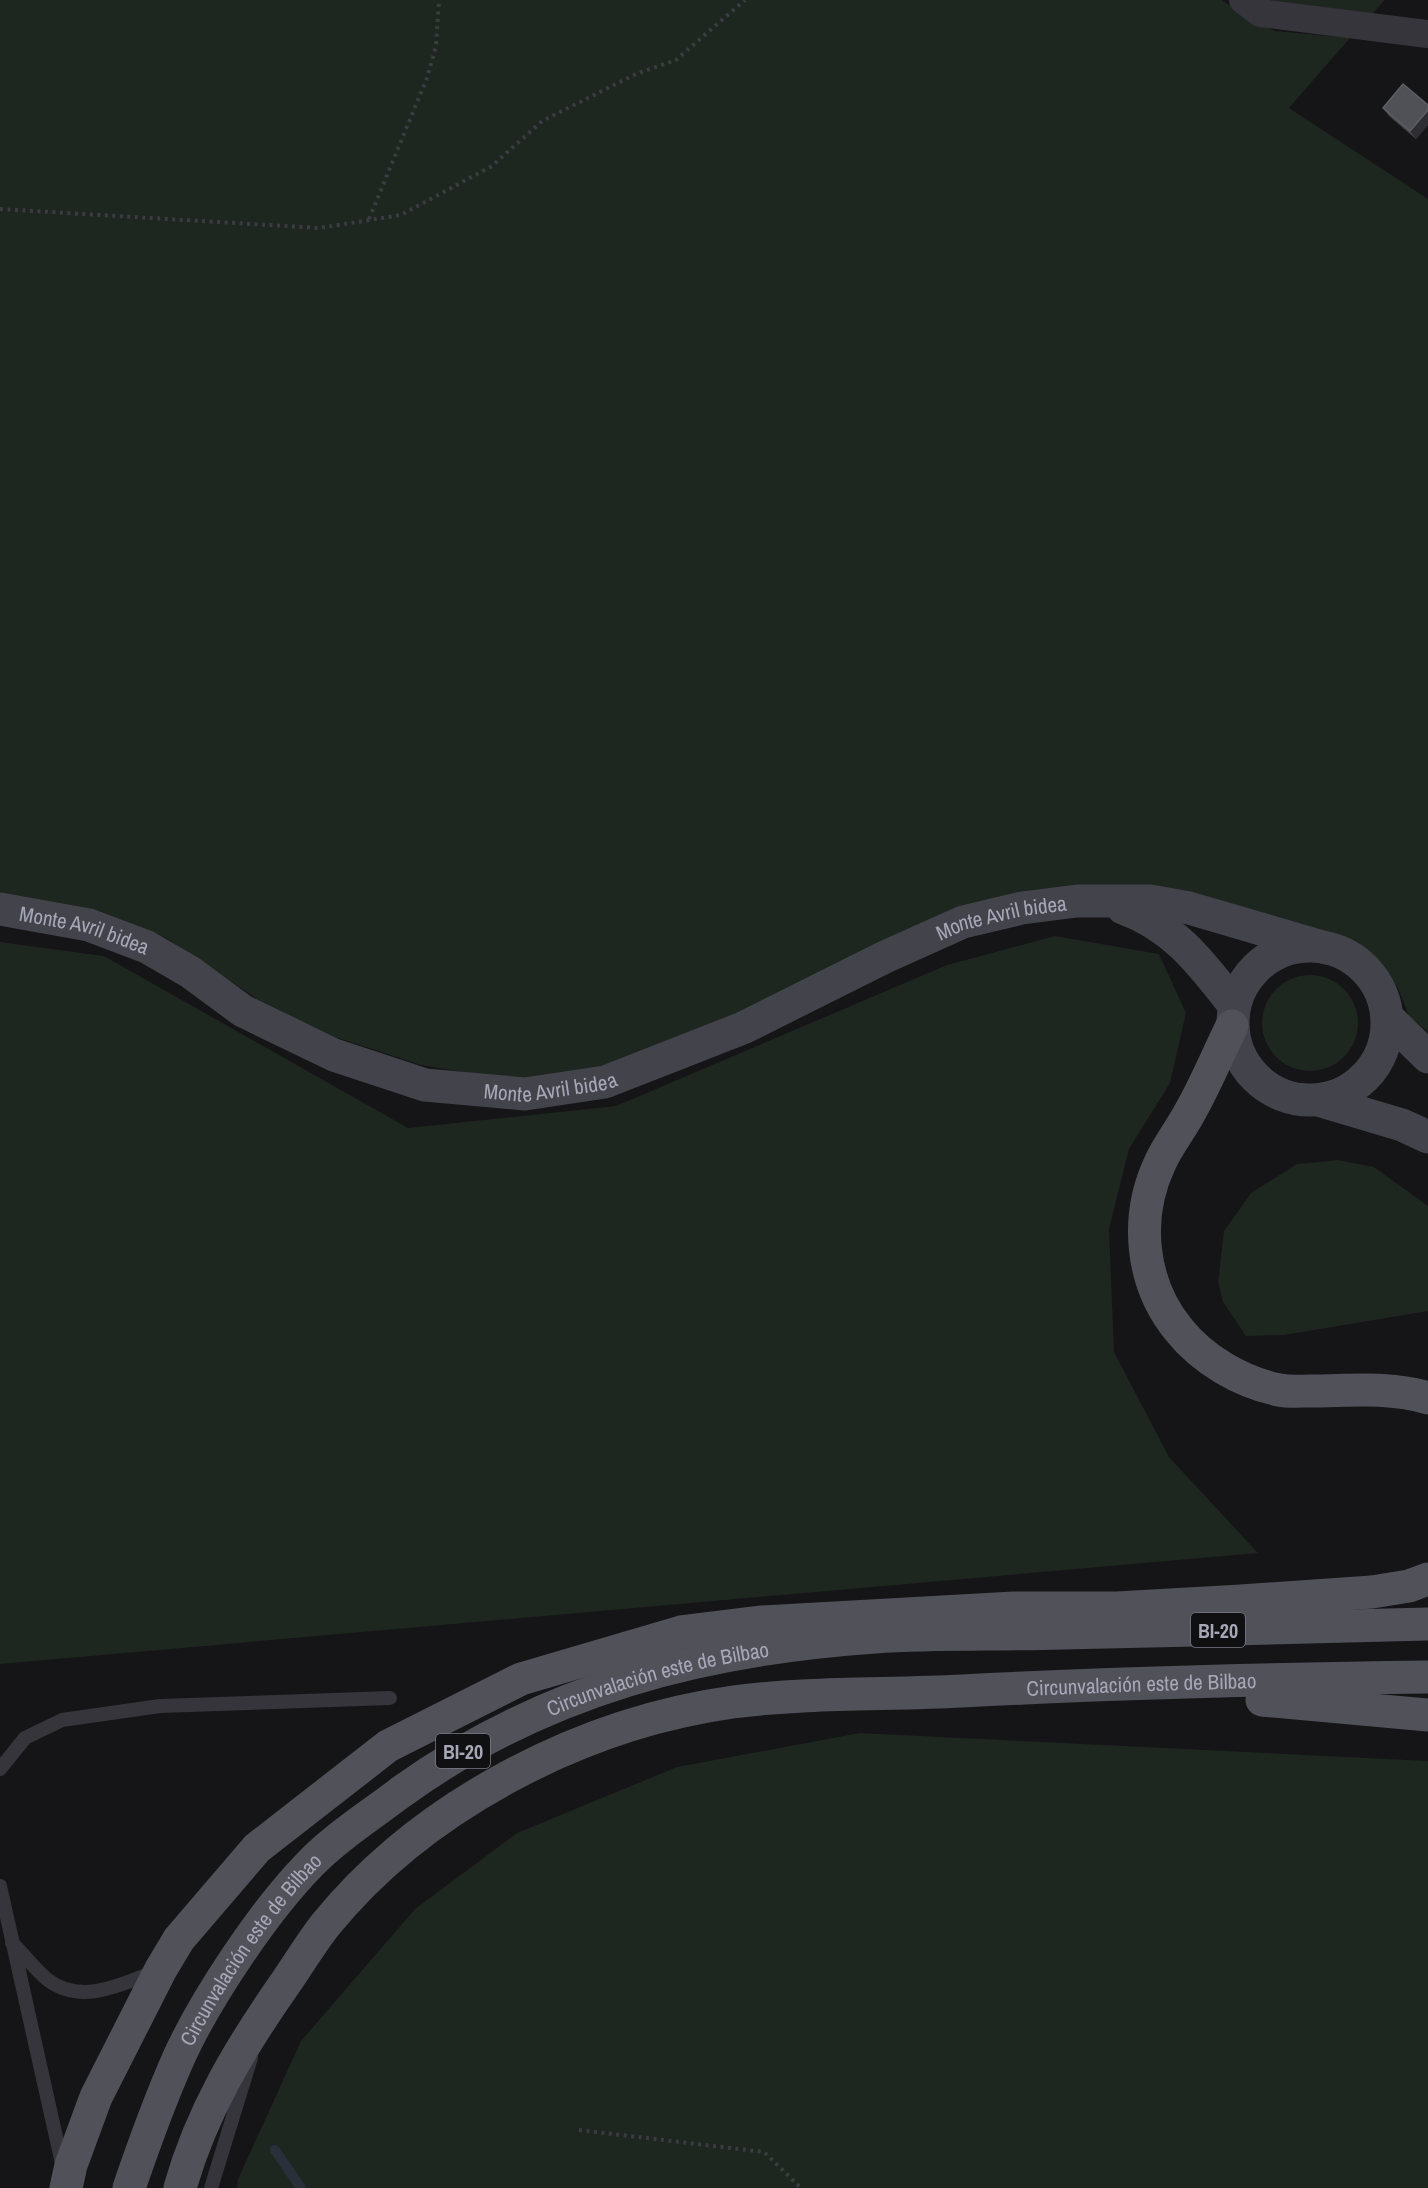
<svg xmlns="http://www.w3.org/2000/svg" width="1428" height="2188" font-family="'Archivo Narrow',sans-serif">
  <rect width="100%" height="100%" fill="#151416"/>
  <path fill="#1e2620" d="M0,0H1222L1248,19L1275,31L1350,38L1289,108L1428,199V1032L1409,1016L1398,988L1374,958L1341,936L1232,904L1068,888L739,1014L633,1059L572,1076L512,1080L421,1065L335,1037L269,1007L166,938L100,911L0,894Z
    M1265,0H1385L1371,15Z
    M1055,936L1159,954L1186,1013L1170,1083L1129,1149L1109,1229L1114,1352L1169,1457L1258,1553L0,1664V942L104,956L408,1128L616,1106L947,965Z
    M1262 1023a48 48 0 1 1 96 0a48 48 0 1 1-96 0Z
    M1338,1160L1374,1167L1428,1206V1311L1284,1335L1246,1336L1223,1302L1218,1282L1224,1231L1251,1193L1297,1164Z
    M860,1733L1428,1761V2188H237L238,2179L301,2041L415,1909L517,1833L677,1767Z"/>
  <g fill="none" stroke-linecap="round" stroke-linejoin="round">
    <path stroke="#2a303a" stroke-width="10" d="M275,2150L301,2188"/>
    <path stroke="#3b3c42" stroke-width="4" stroke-dasharray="3 4.5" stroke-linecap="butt" d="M0,209L319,228L401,215L492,166L542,121L636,74L676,60L745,0
      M369,219L427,78L436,46L439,0
      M579,2130L764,2152L801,2188"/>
    <path stroke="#35353b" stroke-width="14" d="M0,1769L25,1738L62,1720L160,1706L390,1698
      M0,1886L63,2168
      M12,1943C24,1954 35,1970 48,1980C81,2005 120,1985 154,1972
      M211,2188L251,2058"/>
    <path stroke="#35353b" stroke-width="28" d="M1243,0L1260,13L1428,34"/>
    <g stroke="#43434b" stroke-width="33">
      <path d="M1123,908C1175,927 1201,963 1234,1005"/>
      <path id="s1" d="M0,909L89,925L147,947L190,972L243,1011L334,1055L425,1085L525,1094L605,1082L743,1028L885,957L963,922L1022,908L1077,901H1150L1189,908L1326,948"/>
      <circle cx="1310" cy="1023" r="77"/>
      <path d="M1387,1017L1428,1057"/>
      <path d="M1318,1100L1402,1125L1428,1137"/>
    </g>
    <g stroke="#51515a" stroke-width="33">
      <path d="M1232,1026C1218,1054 1206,1084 1190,1112C1181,1129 1168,1145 1160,1163C1134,1218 1141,1284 1179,1330C1203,1360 1241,1382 1279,1390C1289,1392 1300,1391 1310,1391C1350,1391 1389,1386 1428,1398"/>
      <path d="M1262,1700L1428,1715"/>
      <path d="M66,2188L71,2165L96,2097L161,1969L179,1939L257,1848L388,1746L521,1679L681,1632L762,1622L1014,1608H1117L1241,1601L1372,1592L1409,1586L1428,1579"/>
      <path id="s2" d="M129,2188C144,2144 160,2100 179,2057C206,1998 264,1911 310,1864C336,1837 371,1815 401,1792C544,1689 702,1649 875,1637C937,1633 1000,1635 1062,1633C1184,1630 1306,1628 1428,1624"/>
      <path id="s3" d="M180,2188C201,2113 240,2048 284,1985C298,1965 311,1943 326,1924C423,1805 582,1723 733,1702C808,1692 886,1695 962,1691C1117,1683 1273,1679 1428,1677"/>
    </g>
  </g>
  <path fill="#45454b" d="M1428,105V125L1416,139L1389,116L1383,108Z"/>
  <path fill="#2e2d31" d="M1428,110V125L1416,139L1410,131Z"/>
  <path fill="#505057" stroke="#5d5e66" stroke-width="1.5" d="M1403,84L1428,105V110L1410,131L1383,108Z"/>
  <g text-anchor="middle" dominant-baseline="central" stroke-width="6" stroke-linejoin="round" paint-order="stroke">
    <g fill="#100f11" stroke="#787985" stroke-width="1.5">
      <rect x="1191" y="1613" width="54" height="34" rx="4.5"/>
      <rect x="436" y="1734" width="54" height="34" rx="4.5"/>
    </g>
    <g font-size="20" font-weight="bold" fill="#a5a7b7">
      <text x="1218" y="1630">BI-20</text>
      <text x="463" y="1751">BI-20</text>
    </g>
    <g font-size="21" fill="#a5a7b7" stroke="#100f11">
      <text stroke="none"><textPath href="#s1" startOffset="1077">Monte Avril bidea</textPath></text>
      <text stroke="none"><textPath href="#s1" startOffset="87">Monte Avril bidea</textPath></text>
      <text stroke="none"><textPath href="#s1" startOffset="591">Monte Avril bidea</textPath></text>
      <text stroke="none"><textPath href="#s2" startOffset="774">Circunvalación este de Bilbao</textPath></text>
      <text stroke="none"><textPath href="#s3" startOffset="1186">Circunvalación este de Bilbao</textPath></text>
      <text stroke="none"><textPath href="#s2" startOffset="270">Circunvalación este de Bilbao</textPath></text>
    </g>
  </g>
</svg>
